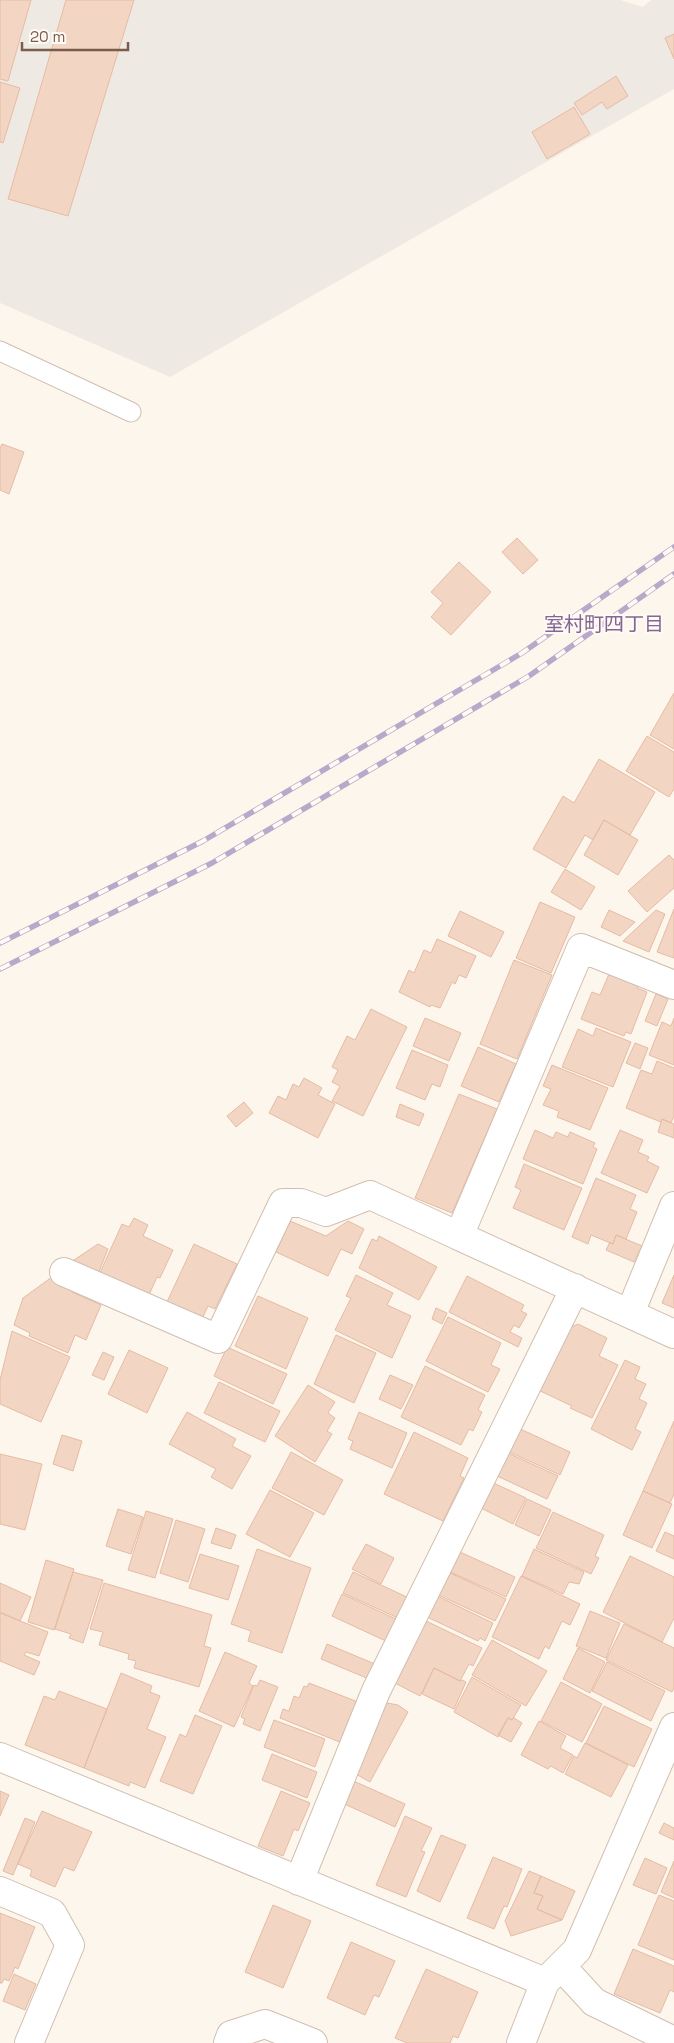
<svg xmlns="http://www.w3.org/2000/svg" width="674" height="2043" font-family="'Space Grotesk','Noto Sans JP',sans-serif">
  <rect width="100%" height="100%" fill="#fdf6ec"/>
  <path fill="#efe9e4" d="M0,0H620L643,7L651,0H674V89L170,377L0,303Z"/>
  <path fill="#f3d5c3" stroke="#e6bba3" d="M0,0H31L8,81L0,79Z
    M66,0H134L68,216L8,199Z
    M674,34V59L665,38Z
    M616,76L628,96L607,109L602,102L582,115L574,103Z
    M0,82L20,88L3,143L0,142Z
    M574,107L590,134L547,159L532,132Z
    M2,444L24,452L9,494L0,490V448Z
    M517,538L538,560L523,574L502,552Z
    M459,562L491,592L451,635L431,617L443,603L431,592Z
    M674,693V749L650,735Z
    M647,736L674,752V789L669,797L626,771Z
    M599,759L655,792L630,835L604,820L593,840L585,835L566,868L533,849L563,796L574,803Z
    M604,820L638,840L618,875L584,855Z
    M669,855L674,860V888L647,912L628,891Z
    M565,869L595,887L581,910L551,892Z
    M540,902L575,917L551,973L516,958Z
    M674,909V958L657,952Z
    M609,910L635,922L620,936L601,927Z
    M656,910L665,914L649,952L623,941Z
    M460,911L504,932L491,957L448,936Z
    M437,939L476,956L466,978L459,975L455,984L452,982L440,1008L431,1005L430,1007L399,992L409,970L414,973L424,950L431,953Z
    M514,960L552,975L517,1059L480,1044Z
    M609,974L638,985L637,988L647,992L631,1034L626,1032L624,1036L581,1019L592,992L600,995Z
    M656,994L668,999L657,1026L645,1021Z
    M371,1009L407,1027L363,1116L332,1101L340,1086L332,1082L338,1070L332,1067L347,1036L355,1040Z
    M425,1018L461,1033L449,1061L413,1046Z
    M674,1018V1065L649,1055L662,1022L671,1026Z
    M596,1028L631,1042L613,1087L562,1067L578,1029L593,1036Z
    M635,1043L648,1048L640,1069L626,1063Z
    M478,1047L516,1064L499,1102L461,1086Z
    M412,1050L448,1065L440,1087L432,1084L425,1100L396,1088Z
    M657,1061L674,1068V1116L671,1123L662,1119L661,1122L626,1108L641,1070L652,1074Z
    M552,1065L608,1088L590,1130L557,1117L559,1111L543,1105L551,1089L543,1086Z
    M304,1078L322,1088L318,1095L335,1104L318,1138L269,1113L278,1096L286,1100L293,1084L299,1087Z
    M459,1094L497,1109L452,1213L415,1198Z
    M244,1102L253,1113L236,1127L227,1116Z
    M400,1104L424,1114L419,1126L396,1117Z
    M662,1119L674,1124V1138L658,1132Z
    M535,1130L553,1138L556,1132L568,1137L570,1132L595,1143L593,1147L597,1149L583,1184L523,1159Z
    M620,1130L643,1140L638,1152L649,1157L647,1161L659,1167L647,1193L601,1173Z
    M524,1164L582,1188L564,1230L513,1208L521,1190L515,1187Z
    M596,1178L636,1195L630,1209L637,1212L626,1239L616,1235L613,1244L591,1235L588,1244L572,1237Z
    M134,1218L148,1225L143,1236L173,1250L160,1278L157,1277L148,1297L99,1275L122,1224L129,1227Z
    M290,1221L326,1236L348,1221L364,1229L352,1254L341,1249L328,1276L276,1252Z
    M616,1235L642,1246L634,1262L606,1250L610,1242L613,1244Z
    M379,1236L437,1267L419,1300L359,1268L372,1239L377,1241Z
    M98,1244L108,1249L98,1274L71,1262Z
    M194,1244L237,1264L215,1309L208,1306L201,1321L166,1304Z
    M356,1275L393,1293L387,1305L411,1316L392,1358L335,1330L351,1298L346,1296Z
    M674,1275V1308L662,1303Z
    M467,1276L524,1305L521,1311L527,1314L519,1328L514,1325L510,1332L522,1338L518,1347L449,1312Z
    M52,1277L74,1286L72,1292L101,1305L86,1340L75,1335L68,1353L29,1336L30,1333L14,1325L23,1298Z
    M258,1296L308,1318L286,1369L235,1346Z
    M436,1308L447,1313L442,1324L432,1319Z
    M448,1317L501,1343L491,1365L500,1369L488,1392L426,1361Z
    M578,1324L607,1338L599,1356L618,1365L592,1418L570,1408L572,1406L534,1388L562,1331Z
    M12,1331L70,1357L41,1422L0,1404V1380Z
    M336,1335L376,1353L354,1403L314,1384Z
    M227,1347L287,1374L273,1404L214,1376Z
    M129,1350L168,1368L147,1413L108,1394Z
    M103,1352L114,1357L104,1380L92,1375Z
    M625,1360L640,1367L635,1379L646,1384L639,1399L647,1403L635,1429L641,1432L632,1450L591,1429Z
    M425,1366L485,1395L478,1410L482,1412L473,1431L469,1429L461,1445L401,1417Z
    M390,1375L413,1385L401,1409L379,1399Z
    M219,1382L280,1411L265,1442L204,1413Z
    M308,1385L335,1402L328,1413L335,1418L327,1431L332,1434L315,1462L275,1436Z
    M187,1412L236,1439L232,1446L251,1456L232,1489L211,1477L216,1469L169,1444Z
    M359,1412L407,1433L392,1468L350,1449L353,1441L348,1439Z
    M674,1421V1494L670,1503L643,1491Z
    M516,1427L570,1452L560,1475L505,1450Z
    M414,1432L468,1458L460,1476L464,1478L443,1521L384,1494Z
    M62,1435L82,1441L73,1471L53,1464Z
    M291,1452L343,1480L324,1515L272,1488Z
    M508,1453L558,1476L547,1499L497,1476Z
    M0,1454L42,1464L25,1530L0,1524Z
    M489,1481L526,1498L513,1524L477,1506Z
    M270,1490L314,1513L290,1557L246,1534Z
    M643,1491L672,1504L652,1548L623,1535Z
    M527,1499L551,1510L539,1536L515,1525Z
    M118,1509L143,1517L131,1554L106,1546Z
    M146,1511L173,1519L155,1578L128,1570Z
    M553,1512L604,1535L595,1556L599,1558L591,1574L536,1548Z
    M176,1520L205,1529L188,1582L160,1573Z
    M216,1528L236,1535L231,1549L211,1543Z
    M665,1532L674,1536V1559L656,1551Z
    M366,1544L394,1558L381,1584L352,1569Z
    M257,1549L311,1568L282,1653L248,1641L251,1631L231,1624Z
    M534,1549L584,1572L579,1584L569,1582L563,1594L522,1576Z
    M460,1552L515,1577L506,1597L450,1572Z
    M200,1554L239,1566L228,1600L189,1588Z
    M630,1556L674,1577V1618L662,1642L603,1612Z
    M46,1560L74,1569L54,1630L28,1622Z
    M446,1571L506,1599L495,1621L436,1594Z
    M73,1572L103,1580L83,1643L69,1638L71,1634L55,1629Z
    M353,1572L409,1598L400,1619L343,1593Z
    M521,1576L580,1604L570,1625L562,1621L549,1649L545,1646L539,1659L492,1637Z
    M0,1583L31,1597L20,1621L0,1612Z
    M104,1583L212,1615L204,1646L211,1648L199,1687L134,1668L136,1661L128,1659L129,1654L99,1645L103,1632L90,1629Z
    M342,1594L400,1621L390,1643L332,1616Z
    M435,1595L493,1623L485,1641L480,1638L478,1641L425,1616Z
    M590,1611L620,1623L606,1658L576,1646Z
    M0,1613L48,1632L39,1656L26,1652L24,1655L40,1662L34,1675L0,1661Z
    M422,1619L482,1648L473,1666L469,1664L460,1681L434,1668L420,1696L393,1682Z
    M624,1624L674,1648V1688L672,1692L606,1660Z
    M492,1640L547,1671L526,1706L472,1675Z
    M327,1644L375,1664L369,1679L321,1659Z
    M578,1648L605,1662L590,1693L563,1679Z
    M225,1652L257,1666L249,1683L253,1686L234,1727L199,1711Z
    M607,1662L665,1691L651,1721L592,1691Z
    M434,1668L460,1681L462,1680L466,1682L454,1709L422,1694Z
    M121,1673L152,1686L150,1692L160,1696L147,1729L166,1737L145,1788L130,1782L129,1786L84,1768Z
    M472,1677L521,1705L512,1720L508,1718L498,1737L454,1712Z
    M260,1680L278,1687L260,1731L243,1724L245,1719L241,1717L254,1685L257,1686Z
    M561,1682L602,1704L582,1742L541,1721Z
    M309,1683L358,1702L342,1743L280,1718L283,1709L289,1711L294,1696L299,1698L304,1686L307,1687Z
    M59,1691L107,1709L84,1768L25,1745L44,1696L55,1700Z
    M382,1702L398,1705L408,1712L370,1782L354,1773Z
    M604,1706L652,1729L634,1767L586,1743Z
    M195,1715L222,1726L193,1794L160,1781L180,1734L186,1737Z
    M508,1718L512,1720L514,1718L522,1723L511,1742L498,1735Z
    M274,1720L325,1739L315,1767L264,1747Z
    M539,1721L566,1736L560,1748L573,1755L563,1773L551,1766L548,1769L521,1755Z
    M585,1743L628,1765L611,1797L565,1774L574,1756L577,1758Z
    M272,1754L317,1772L307,1798L262,1780Z
    M349,1779L405,1804L395,1827L340,1802Z
    M0,1791L9,1795L0,1816Z
    M281,1791L310,1803L298,1831L294,1829L283,1856L258,1846Z
    M42,1811L92,1832L74,1871L64,1867L55,1887L30,1876L32,1870L18,1864Z
    M405,1816L432,1828L421,1851L425,1852L406,1897L376,1885Z
    M25,1818L35,1822L13,1875L3,1871Z
    M664,1823L674,1828V1840L659,1833Z
    M441,1835L466,1845L440,1902L417,1891Z
    M493,1857L522,1869L507,1907L504,1906L494,1929L467,1918Z
    M645,1858L667,1868L656,1894L633,1885Z
    M674,1861V1898L661,1892Z
    M529,1871L541,1876L534,1893L543,1896L537,1909L562,1920L511,1936L505,1921Z
    M541,1876L575,1891L562,1920L537,1909L543,1896L534,1893Z
    M659,1895L674,1901V1960L638,1945Z
    M273,1905L311,1921L283,1988L245,1972Z
    M0,1913L35,1927L18,1969L15,1967L9,1981L4,1979L2,1983H0Z
    M351,1942L395,1961L379,1997L374,1995L365,2015L327,1998Z
    M633,1949L674,1966V1992L670,1990L660,2013L614,1994Z
    M426,1969L478,1992L458,2038L453,2036L450,2043H407L395,2038Z
    M14,1974L36,1984L25,2010L3,2001Z"/>
  <g fill="none" stroke-linecap="round" stroke-linejoin="round">
    <defs>
      <path id="service" d="M0,351L131,412"/>
      <path id="minor" d="M674,985L581,948L459,1236L674,1334
        M64,1272L218,1339L283,1203H301L326,1212L370,1195L459,1236
        M630,1313L674,1206
        M0,1757L545,1982L577,1950L674,1727
        M299,1881L376,1691L575,1288
        M0,1891L52,1913L70,1945L29,2043
        M561,1966L594,2002L674,2041
        M228,2043L231,2035L265,2024L313,2043
        M521,2043L545,1982"/>
    </defs>
    <use href="#service" stroke="#d1beb0" stroke-width="21"/>
    <use href="#minor" stroke="#d1beb0" stroke-width="30"/>
    <use href="#service" stroke="#fff" stroke-width="19"/>
    <use href="#minor" stroke="#fff" stroke-width="28"/>
    <defs>
      <path id="rail" d="M0,943L203,841L522,653L674,547
        M0,969L212,863L529,676L674,574"/>
    </defs>
    <use href="#rail" stroke="#b9a8c9" stroke-width="5.5"/>
    <use href="#rail" stroke="#fffaf3" stroke-width="4" stroke-dasharray="11" stroke-linecap="butt"/>
  </g>
  <g text-anchor="middle" dominant-baseline="central" stroke-width="4" stroke-linejoin="round" paint-order="stroke">
    <g font-size="20" fill="#846695" stroke="#fffaf3">
      <text x="604" y="624">室村町四丁目</text>
    </g>
  </g>
  <path d="M22 42v8h106v-8" fill="none" stroke="#7a5c4d" stroke-width="2.5"/>
  <text x="30" y="42" font-size="15" fill="#7a5c4d" stroke="#fffaf3" stroke-width="4" paint-order="stroke">20 m</text>
</svg>
